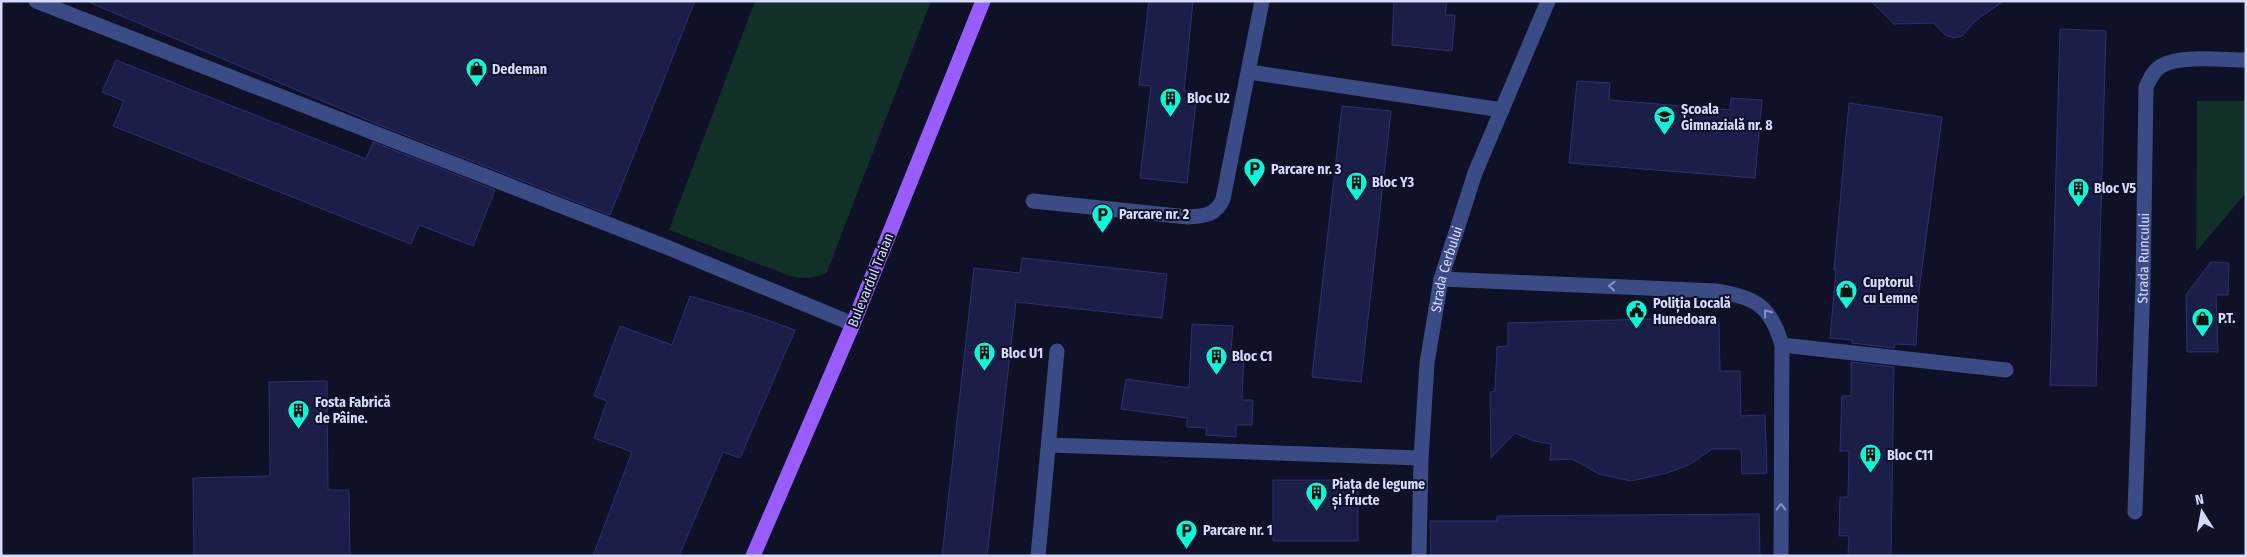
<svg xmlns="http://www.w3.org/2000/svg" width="2247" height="557" font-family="'Fira Sans Condensed',sans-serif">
  <rect width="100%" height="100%" fill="#0f1127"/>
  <path fill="#123128" d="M755,1H931L827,272C815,279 803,279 790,276L669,230Z
    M2197,101H2246V193L2196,252Z"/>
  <path fill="#1b1e48" stroke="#2d3174" d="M86,1H695L610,215L377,124Z
    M1149,1H1193L1184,91L1197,92L1187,183L1140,178L1151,86L1139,85Z
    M1394,1H1447L1445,15H1455L1452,51L1392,45Z
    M1871,1H2004L1976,20L1962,36L1954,38L1945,35L1934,23L1894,24Z
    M2060,29L2106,31L2096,386L2050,385Z
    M116,60L366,159L373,142L495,190L473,246L419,225L411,244L113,126L124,101L102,92Z
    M1577,81L1610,83L1609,100L1730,110L1731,98L1762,100L1755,178L1569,163Z
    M1849,103L1942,117L1919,291L1916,345L1895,344L1894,348L1852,343V340L1830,338L1836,270H1834Z
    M1342,106L1391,111L1361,382L1312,377Z
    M1022,258L1167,274L1162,318L1016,302L987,556H942L974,268L1020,273Z
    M2211,262L2229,263L2228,295H2216L2218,352H2187L2186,295Z
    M690,296L747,313L795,330L740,458L723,452L679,556H593L632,452L594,438L607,401L594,396L620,326L672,345Z
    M1686,318L1719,321L1720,371H1740L1741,416L1765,415L1767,473L1742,474L1741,449H1712L1689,465L1667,473L1631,481L1599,474L1572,459L1550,460L1551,444L1534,441L1515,433L1491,458L1490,392L1495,391L1497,347L1508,346V323Z
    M1192,324L1233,326L1231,351L1244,352L1242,400H1253L1252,425H1236V437L1206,435L1207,428L1187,427V418L1121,409L1126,379L1189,388Z
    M1851,362L1894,367L1891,556H1848L1849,536H1839L1840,497H1848L1849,451H1840L1842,396H1851Z
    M327,381L328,490H349L350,556H194L193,478L270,476L269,382Z
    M1273,480H1358V541H1273Z
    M1759,514L1760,556H1431L1430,521H1497V516Z"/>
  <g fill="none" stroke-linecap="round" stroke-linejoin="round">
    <g stroke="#3a4b86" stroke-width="15">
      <path d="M36,1L664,246L853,324"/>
      <path d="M1249,72L1502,110"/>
      <path d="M1033,201L1188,217C1205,216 1216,215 1223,199L1262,1"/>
      <path d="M1441,279L1716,291C1755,298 1770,304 1782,345L1781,556"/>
      <path d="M1782,345L2006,370"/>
      <path d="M1049,445L1421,458"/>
      <path id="s1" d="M2135,512L2143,283L2146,87C2150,79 2154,69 2163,65C2181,55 2224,60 2246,60"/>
      <path d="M1038,556L1057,351"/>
      <path id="s2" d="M1419,556L1421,458L1427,363L1441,279L1475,173L1548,1"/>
    </g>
    <path stroke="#995cff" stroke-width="15" d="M753,556L853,324L983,1"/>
  </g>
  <defs><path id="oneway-chevron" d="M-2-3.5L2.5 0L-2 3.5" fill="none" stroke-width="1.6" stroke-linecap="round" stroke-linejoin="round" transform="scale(1.25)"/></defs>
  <g stroke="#8893c2">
    <use href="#oneway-chevron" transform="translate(1612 286) rotate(-177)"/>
    <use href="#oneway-chevron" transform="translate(1767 313) rotate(-128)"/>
    <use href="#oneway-chevron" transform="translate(1781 507) rotate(-90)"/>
  </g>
  <defs>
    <symbol id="shop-pin" viewBox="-11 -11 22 30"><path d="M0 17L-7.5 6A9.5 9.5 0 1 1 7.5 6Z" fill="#02fed8" stroke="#0f1127"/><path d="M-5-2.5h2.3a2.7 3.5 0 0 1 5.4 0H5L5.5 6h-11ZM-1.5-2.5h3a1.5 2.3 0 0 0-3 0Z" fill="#111"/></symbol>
    <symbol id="building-pin" viewBox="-11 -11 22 30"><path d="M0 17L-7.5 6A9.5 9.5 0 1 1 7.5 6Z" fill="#02fed8" stroke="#0f1127"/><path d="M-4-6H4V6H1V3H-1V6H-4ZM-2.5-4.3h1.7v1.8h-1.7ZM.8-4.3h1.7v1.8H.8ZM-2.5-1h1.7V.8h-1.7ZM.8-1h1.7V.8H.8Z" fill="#111"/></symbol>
    <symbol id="school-pin" viewBox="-11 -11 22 30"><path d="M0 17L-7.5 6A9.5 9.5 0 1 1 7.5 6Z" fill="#02fed8" stroke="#0f1127"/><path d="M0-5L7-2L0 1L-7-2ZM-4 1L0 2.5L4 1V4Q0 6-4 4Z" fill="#111"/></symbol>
    <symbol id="parking-pin" viewBox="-11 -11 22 30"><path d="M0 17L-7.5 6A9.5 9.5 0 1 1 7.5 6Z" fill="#02fed8" stroke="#0f1127"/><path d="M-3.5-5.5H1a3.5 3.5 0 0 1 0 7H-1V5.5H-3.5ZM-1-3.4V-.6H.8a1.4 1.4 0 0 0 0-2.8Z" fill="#111"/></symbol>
    <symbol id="civic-pin" viewBox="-11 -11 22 30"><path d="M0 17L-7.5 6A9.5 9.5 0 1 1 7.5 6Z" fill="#02fed8" stroke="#0f1127"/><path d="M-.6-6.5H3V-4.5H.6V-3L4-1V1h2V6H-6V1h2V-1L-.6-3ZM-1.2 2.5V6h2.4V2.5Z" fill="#111"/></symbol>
  </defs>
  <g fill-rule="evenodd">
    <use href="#shop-pin" x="464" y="56" width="25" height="34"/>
    <use href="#building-pin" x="1158" y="86" width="25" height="34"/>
    <use href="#school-pin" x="1652" y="104" width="25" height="34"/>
    <use href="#parking-pin" x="1242" y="156" width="25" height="34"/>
    <use href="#building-pin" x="1344" y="170" width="25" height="34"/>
    <use href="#building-pin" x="2066" y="176" width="25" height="34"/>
    <use href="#parking-pin" x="1090" y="202" width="25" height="34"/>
    <use href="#shop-pin" x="1834" y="278" width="25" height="34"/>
    <use href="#civic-pin" x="1624" y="298" width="25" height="34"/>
    <use href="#shop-pin" x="2190" y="306" width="25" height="34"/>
    <use href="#building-pin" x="972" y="340" width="25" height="34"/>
    <use href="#building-pin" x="1204" y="344" width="25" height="34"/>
    <use href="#building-pin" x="286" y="398" width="25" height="34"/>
    <use href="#building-pin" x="1858" y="442" width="25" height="34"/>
    <use href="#building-pin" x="1304" y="480" width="25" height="34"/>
    <use href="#parking-pin" x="1174" y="518" width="25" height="34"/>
  </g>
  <g text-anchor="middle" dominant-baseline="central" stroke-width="4" stroke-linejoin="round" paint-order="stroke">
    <g font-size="14" font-weight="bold" fill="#d5dbff" stroke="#0f1127" text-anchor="start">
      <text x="492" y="69">Dedeman</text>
      <text x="1187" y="98">Bloc U2</text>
      <text x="1681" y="109">Școala<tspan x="1681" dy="16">Gimnazială nr. 8</tspan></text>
      <text x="1271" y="169">Parcare nr. 3</text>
      <text x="1372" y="182">Bloc Y3</text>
      <text x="2094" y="188">Bloc V5</text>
      <text x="1119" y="214">Parcare nr. 2</text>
      <text x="1863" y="282">Cuptorul<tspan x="1863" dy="16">cu Lemne</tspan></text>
      <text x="1653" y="303">Poliția Locală<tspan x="1653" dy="16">Hunedoara</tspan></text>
      <text x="2218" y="318">P.T.</text>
      <text x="1001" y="353">Bloc U1</text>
      <text x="1232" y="356">Bloc C1</text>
      <text x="315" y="402">Fosta Fabrică<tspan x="315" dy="16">de Pâine.</tspan></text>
      <text x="1887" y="455">Bloc C11</text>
      <text x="1332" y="484">Piața de legume<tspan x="1332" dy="16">și fructe</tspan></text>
      <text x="1203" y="530">Parcare nr. 1</text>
    </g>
    <g font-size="14" fill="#d5dbff" stroke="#0f1127">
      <text stroke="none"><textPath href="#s1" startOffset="254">Strada Runcului</textPath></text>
      <text stroke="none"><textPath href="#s2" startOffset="289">Strada Cerbului</textPath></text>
      <text transform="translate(871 280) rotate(-68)">Bulevardul Traian</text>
    </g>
  </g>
  <rect width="2247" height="557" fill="none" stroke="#d5dbff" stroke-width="5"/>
  <g transform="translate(2202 512) rotate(349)" stroke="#0f1127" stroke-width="4" paint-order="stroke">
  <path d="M0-4L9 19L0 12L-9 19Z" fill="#d5dbff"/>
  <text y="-8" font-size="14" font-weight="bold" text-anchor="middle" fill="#d5dbff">N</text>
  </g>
</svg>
